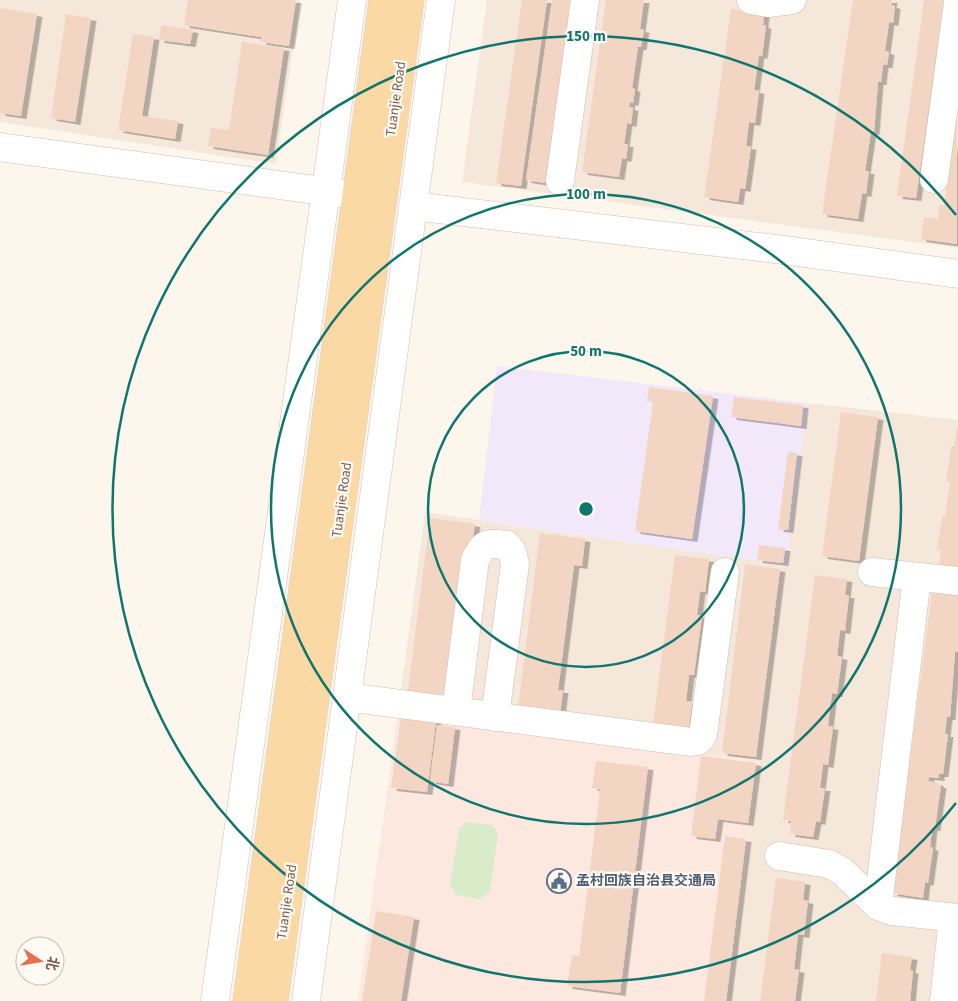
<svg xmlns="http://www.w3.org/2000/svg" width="958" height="1001" font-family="'Source Sans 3','Noto Sans SC',sans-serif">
  <defs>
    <filter id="shadow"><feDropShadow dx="5.5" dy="3" stdDeviation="0" flood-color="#0004"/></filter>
  </defs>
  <rect width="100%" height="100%" fill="#fdf6ec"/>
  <path fill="#f5e8da" d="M0,0H300L276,164L0,122Z
    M487,0H958V248L462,182Z
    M808,403L958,420V1001H727L760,761L398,713L425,512L786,565Z"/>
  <path fill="#fde8e0" d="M398,713L760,760L727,1001H358Z"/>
  <path fill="#f3e8fa" d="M497,366L808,403L786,565L479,520Z"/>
  <path fill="#d8ecc9" d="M467,822L492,825L498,834L490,891L481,899L456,895L450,885L459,829Z"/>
  <path fill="#f3d5c3" filter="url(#shadow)" d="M188,0H296L289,46L261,42V37L184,25Z
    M522,0H547L521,186L496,183Z
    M552,0H571L545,183L526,180Z
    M606,0H644L640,29L644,30L641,47H638L632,88L635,89L633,103L630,102L629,107L633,108L631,124L627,123L624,144H628L626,159L622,158L619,177L582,172Z
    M853,0H892L891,5L895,6L893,23L889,22L885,51L889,52L887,65H883L881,82H878L874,132L871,131L865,171H869L866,194L862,193L858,219L822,214Z
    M924,0H944L916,198L897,196Z
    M0,8L37,14L21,116L0,113Z
    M731,9L764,14L763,25L766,26L762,56L759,55L754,90L759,91L755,123L749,122L746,146L751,147L745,189L740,188L738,202L704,197Z
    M66,14L91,18L75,122L51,118Z
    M161,25L193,30L190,44L159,40Z
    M133,34L154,37L142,116L178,121L175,139L118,130Z
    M242,42L284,48L268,155L208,146L211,128L229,130Z
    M957,113V244L921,239L924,217L938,219L939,205L944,206Z
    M649,387L713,396L692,539L635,531L653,402L647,401Z
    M734,397L803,405L801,426L731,417Z
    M841,412L878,417L859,561L822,556Z
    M957,427H958V568L939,566L941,550H937L942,516L945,517L950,482H946L951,446H954Z
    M788,452L797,453L788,530L778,529Z
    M430,518L475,524L471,551L464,550L449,703L407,697Z
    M540,533L585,539L582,566L574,565L558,690H563L560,714L518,709Z
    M759,545L785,548L783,563L757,560Z
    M675,555L709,559L705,592L700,591L697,615L702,616L694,675H689L686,701L692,702L689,727H683L682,736L652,732Z
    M745,564L780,569L756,757L722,753Z
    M815,575L847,579L845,595H849L845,631L840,630L837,656L842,657L837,694L832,693L828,726L833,727L828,765L823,764L820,788H825L820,822L816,821L813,837L790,834L791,821L783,820Z
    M932,592L958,595V652H955L950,717H947L945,734H948L943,774H939V778L929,777L928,781L938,783V785H941L935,828H932L930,847L933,848L928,883L925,882L923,898L892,893Z
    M401,716L436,720L427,792L391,788Z
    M437,725L455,727L448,784L430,781Z
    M701,756L756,763L748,823L718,819L715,839L691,836Z
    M596,761L648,767L620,993L567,986L572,955L579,956L600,789L592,788Z
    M725,836L746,839L726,1001H704Z
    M776,878L805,882L803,900L808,901L804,935L798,934L794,969L799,970L795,1001H760Z
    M376,911L414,917L401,1001H362Z
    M882,953L912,957L910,970L913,971L910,1001H876Z"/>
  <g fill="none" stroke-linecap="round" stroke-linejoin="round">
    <defs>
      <path id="minor" d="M751,0L768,3L792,0
        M0,147L345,194
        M934,179L958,3
        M560,181L585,0
        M413,206L784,250L958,274
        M872,572L958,581
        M347,697L691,742L698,741L703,735L725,572
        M456,711L475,560C485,541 487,543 507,545L512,552L515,564L495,717
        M779,856L829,864L842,871L878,906L892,911L958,918
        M878,906L917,577
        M215,1001L352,0
        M306,1001L441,0
        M944,1001L953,918"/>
      <path id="major" d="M247,1001L383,0
        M274,1001L410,0"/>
    </defs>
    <use href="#minor" stroke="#d1beb0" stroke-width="29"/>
    <use href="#major" stroke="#dad1cd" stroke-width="29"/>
    <use href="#minor" stroke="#fff" stroke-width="28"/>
    <use href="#major" stroke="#fbd9a5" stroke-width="28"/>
  </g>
  <g fill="none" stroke="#0f766e" stroke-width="2.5">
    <circle cx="586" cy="509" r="158"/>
    <circle cx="586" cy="509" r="315"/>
    <path d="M956 803A473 473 0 1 1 956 215"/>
  </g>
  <defs>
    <symbol id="civic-ring" viewBox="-11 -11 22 22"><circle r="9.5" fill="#fffaf3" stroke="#5c6f8a" stroke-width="1.5"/><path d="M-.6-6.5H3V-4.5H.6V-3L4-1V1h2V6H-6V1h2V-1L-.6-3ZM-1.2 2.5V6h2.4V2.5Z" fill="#5c6f8a"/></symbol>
  </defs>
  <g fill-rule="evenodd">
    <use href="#civic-ring" x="545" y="867" width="28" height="28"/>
  </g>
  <g text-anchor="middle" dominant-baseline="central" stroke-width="4.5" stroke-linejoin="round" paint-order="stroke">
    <g font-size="14" fill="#7a5c4d" stroke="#fffaf3">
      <text transform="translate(396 99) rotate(-82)">Tuanjie Road</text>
      <text transform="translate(342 500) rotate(-82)">Tuanjie Road</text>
      <text transform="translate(287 902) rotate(-82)">Tuanjie Road</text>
    </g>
    <g font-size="14" font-weight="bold" fill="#4e5e75" stroke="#fffaf3" text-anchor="start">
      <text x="576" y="881">孟村回族自治县交通局</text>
    </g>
  </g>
  <circle cx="586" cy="509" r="8" fill="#0f766e" stroke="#fffaf3" stroke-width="2.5"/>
  <g font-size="15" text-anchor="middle" font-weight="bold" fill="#0f766e" stroke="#fffaf3" stroke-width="4.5" stroke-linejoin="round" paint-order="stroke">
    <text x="586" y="41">150 m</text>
    <text x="586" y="199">100 m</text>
    <text x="586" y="356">50 m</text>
  </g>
  <g transform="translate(40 961) rotate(102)"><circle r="24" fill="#fffaf3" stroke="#cabbb1"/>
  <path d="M0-4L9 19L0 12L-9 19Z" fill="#e76f51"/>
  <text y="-8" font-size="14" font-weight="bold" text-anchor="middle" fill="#7a5c4d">北</text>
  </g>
</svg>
